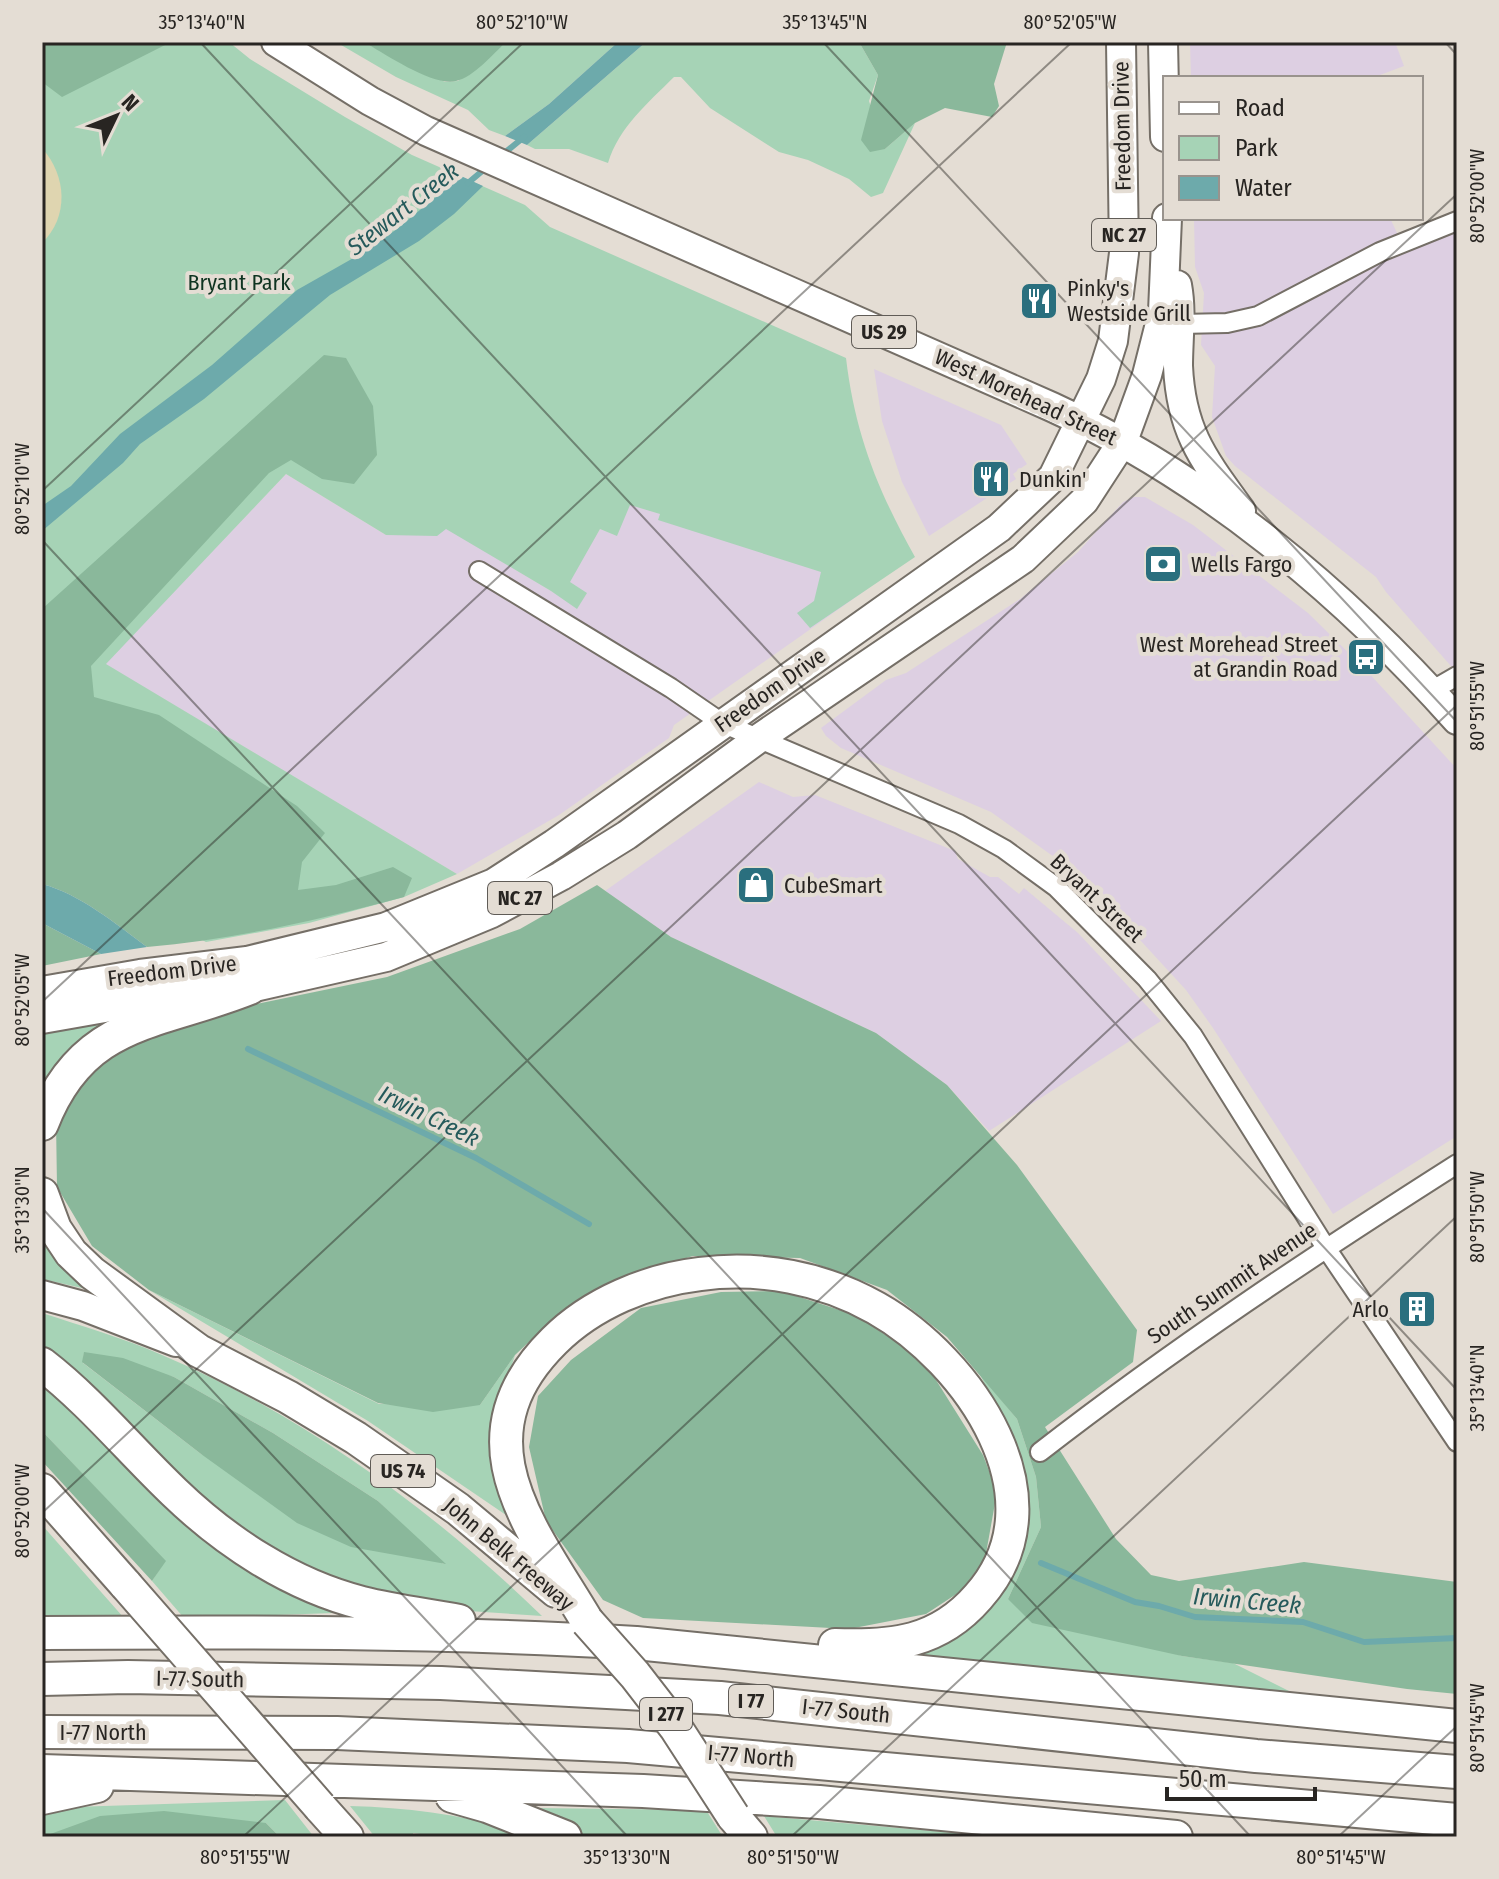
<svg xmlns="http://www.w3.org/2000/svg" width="1499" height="1879" font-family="'Fira Sans Condensed',sans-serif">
  <rect width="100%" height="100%" fill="#e4ddd4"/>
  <path fill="#ddcfe2" d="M1190,42H1395L1404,66L1372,78H1191Z
    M1194,218H1390L1405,250L1457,227V673L1386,592L1376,577L1235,466L1226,456L1212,417L1215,366L1201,345L1204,293L1195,267Z
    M874,369L1001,425L1027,464L1013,474L1016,479L929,536L902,482L882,421Z
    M286,474L386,535L446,528L558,595L600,529L617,535L629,504L827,565L866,590L674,725L669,738L559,815L457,874L105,664Z
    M1134,497H1145L1193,525L1308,613L1366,670L1457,769V1136L1333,1214L1213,1028L1186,990L1107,904L1064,864L991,812L841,748L826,736L821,728L886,680L906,673L1020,599L1078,552L1123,502Z
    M759,782L793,797L815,795L955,851L958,859L990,877H998L1019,894L1024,888L1078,933L1161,1021L989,1131L947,1085L876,1033L671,937L605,891Z"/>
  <path fill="#a6d3b6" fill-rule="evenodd" d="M42,42H229L250,59L345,117L412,155L525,205L550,227L846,358C855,434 878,491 915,557L810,628L797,613L814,601L821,572L658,520L660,514L630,505L617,536L600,529L570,582L587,593L577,609L551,591L446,529L437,536L386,535L286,474L106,664L457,874L404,897L309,923L206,942L42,857Z
    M336,42H368L369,45L445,82L458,81L506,42H618L549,104L505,136L489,130L468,110L396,77Z
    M646,42H859L878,75L869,101L885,149L915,123L883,193L871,197L849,179L808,160L779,152L710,108L681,77H674C648,103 619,127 608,163L569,149H535L527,145Z
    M131,1012L42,1091V1034Z
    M42,1225L95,1291L42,1279Z
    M149,1290L379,1404L480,1405L515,1355L497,1412L512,1519L368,1421Z
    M42,1313C82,1326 123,1338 162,1355C303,1415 433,1510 542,1616L439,1609L353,1592L230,1527L42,1352ZM84,1353L174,1377L273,1433L378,1501L444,1564L201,1454L83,1363Z
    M980,1374L1017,1419L1036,1477L1041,1527L1008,1599L1182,1656L1233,1663L1293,1693L897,1654L989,1602L1015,1450Z
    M42,1378L334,1607V1613L184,1618L152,1581L165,1561L42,1431Z
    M42,1525L124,1618L42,1620Z
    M285,1800L314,1837H280L266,1823L42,1837L43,1808Z
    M350,1806C417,1808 473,1816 537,1837H442L413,1833V1837H375Z
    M534,1808L706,1810L723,1837H587L534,1812Z
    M764,1816L955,1833L974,1837H777Z"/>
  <path fill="#8ab89b" d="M42,42H171L62,97L42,82Z
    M368,42H506C493,54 474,77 456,81C435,87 388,56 369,45Z
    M859,42H1007L994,84L999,106L992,117L945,108L915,123L885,149L870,152L861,140L878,75Z
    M324,355L346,358L373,406L377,455L354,484L322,479L291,460L269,473L91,666L94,697L159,715L297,806L325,833L302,862L298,890L336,885L393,867L412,878L404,897C319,920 235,939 147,947C116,924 80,894 42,884V609Z
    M597,885L671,937L876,1033L947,1085L1017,1165L1137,1330L1133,1362L1045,1427L1116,1539L1151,1575L1179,1581L1304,1562L1457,1582V1694L1407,1689L1182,1656L1032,1623L1008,1599L1041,1527L1036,1477L1017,1419L947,1337L887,1290L800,1258L693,1256L621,1278L564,1309L515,1355L480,1405L433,1412L378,1403L149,1290L92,1246L57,1187L56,1121L89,1071L137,1037L217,1012L387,977L520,929Z
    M42,923L101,954L42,966Z
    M781,1291L855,1315L898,1343L931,1372L983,1455L997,1492L985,1559L961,1591L926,1614L849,1629L643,1618L603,1600L546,1521L529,1447L538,1396L571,1360L641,1308L721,1292Z
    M84,1352L123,1358L174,1377L273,1433L378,1501L446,1564L351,1547L297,1523L201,1454L82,1362Z
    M42,1431L166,1561L152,1581L42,1461Z
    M164,1811L266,1823L280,1837H42L100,1816Z"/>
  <path fill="#dfd5b0" d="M42,148C67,176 69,217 42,243Z"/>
  <path fill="#6daaab" d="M618,42H646L527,145L505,136L549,104Z
    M461,176L483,186L454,214L419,241L330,295L204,399L140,444L123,463L42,531V506L71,486L120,434L212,365L297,290L364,252L397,229Z
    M42,884C80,894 116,924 147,947L101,954L42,923Z"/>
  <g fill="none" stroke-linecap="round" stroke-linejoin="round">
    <path stroke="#6daaab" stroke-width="6" d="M502,155L524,137
      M468,183L487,167
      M248,1049L476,1158L589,1224
      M1041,1563L1135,1602L1159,1606L1195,1617L1303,1622L1364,1642L1457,1638"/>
    <defs>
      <path id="minor" d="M1180,324L1227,323L1258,316L1380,252L1457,221
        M479,571L671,688L722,723L959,824L1004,849L1056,887L1147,979L1193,1036L1326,1248L1457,1442
        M1431,691L1457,676
        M1040,1452C1174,1348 1314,1255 1457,1164"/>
      <path id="primary" d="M276,42L370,101L426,131L1052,407C1207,478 1344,593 1457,720
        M1163,42L1165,137
        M1177,285C1182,312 1178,339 1178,366C1181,432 1204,460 1241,511
        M42,991L140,974L247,961L386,927L494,883L554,844L999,528L1053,477L1101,379L1113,341L1124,253L1121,42
        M42,1019L144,1001L250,988L386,957L492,913L561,876L627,835L758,739L1023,559L1084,501L1123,441L1147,375L1163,312L1167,218
        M42,1295L83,1306L176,1342"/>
      <path id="motorway" d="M42,1124C83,1018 158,1025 250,988
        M42,1194L55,1229L71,1253L92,1273L199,1351L288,1397L356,1438L458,1509L556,1591
        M42,1364C90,1401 130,1450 174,1492C226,1542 291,1585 362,1603C394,1611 427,1615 459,1621
        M42,1490L126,1585
        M587,1621C531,1527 455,1439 554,1341C592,1303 648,1280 700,1274C760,1266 823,1278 876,1308C968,1360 1066,1499 978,1597C938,1643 892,1647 835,1645
        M42,1633C240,1632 438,1631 636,1643L1457,1726
        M42,1679L128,1677L441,1683L720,1698L1256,1756L1457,1772
        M42,1732L337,1733L628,1746L1457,1820
        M42,1771L643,1791L819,1802L1176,1837
        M452,1796L487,1806L565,1837
        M42,1798L97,1786
        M320,1807L347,1837
        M733,1816L751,1837"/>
    </defs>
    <use href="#minor" stroke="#756f67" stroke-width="22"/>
    <use href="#primary" stroke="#756f67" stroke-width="32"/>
    <use href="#motorway" stroke="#756f67" stroke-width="36"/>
    <use href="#minor" stroke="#fff" stroke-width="18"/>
    <use href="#primary" stroke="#fff" stroke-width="28"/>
    <use href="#motorway" stroke="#fff" stroke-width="32"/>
    <defs>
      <path id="motorway-bridge" d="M126,1585L320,1807
        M587,1621L635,1675L676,1728L733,1816"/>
    </defs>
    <use href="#motorway-bridge" stroke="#756f67" stroke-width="36" stroke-linecap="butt"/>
    <use href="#motorway-bridge" stroke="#fff" stroke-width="32"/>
  </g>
  <path fill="none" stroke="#282522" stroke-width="2" stroke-opacity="0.45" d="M200,42L1457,1390M823,42L1457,722M1445,42L1457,55M42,491L524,42M42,540L1251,1837M42,1002L1072,42M42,1208L628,1837M42,1513L1457,194M243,1837L1457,705M791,1837L1457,1216M1338,1837L1457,1726"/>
  <defs>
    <symbol id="restaurant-square" viewBox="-11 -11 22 22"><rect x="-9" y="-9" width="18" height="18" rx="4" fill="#2a6f7e" stroke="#e4ddd4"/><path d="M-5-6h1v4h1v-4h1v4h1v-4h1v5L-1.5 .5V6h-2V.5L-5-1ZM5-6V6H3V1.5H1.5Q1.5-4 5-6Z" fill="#fff"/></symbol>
    <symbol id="bank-square" viewBox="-11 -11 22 22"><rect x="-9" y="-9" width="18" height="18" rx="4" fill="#2a6f7e" stroke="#e4ddd4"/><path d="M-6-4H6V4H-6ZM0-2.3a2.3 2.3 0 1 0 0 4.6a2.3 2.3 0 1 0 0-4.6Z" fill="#fff"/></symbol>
    <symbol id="bus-square" viewBox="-11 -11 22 22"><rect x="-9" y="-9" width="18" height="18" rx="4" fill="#2a6f7e" stroke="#e4ddd4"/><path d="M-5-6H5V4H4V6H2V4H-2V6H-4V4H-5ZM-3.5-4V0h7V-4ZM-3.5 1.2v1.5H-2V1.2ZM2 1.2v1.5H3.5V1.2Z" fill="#fff"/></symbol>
    <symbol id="shop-square" viewBox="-11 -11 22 22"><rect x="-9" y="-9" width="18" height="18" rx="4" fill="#2a6f7e" stroke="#e4ddd4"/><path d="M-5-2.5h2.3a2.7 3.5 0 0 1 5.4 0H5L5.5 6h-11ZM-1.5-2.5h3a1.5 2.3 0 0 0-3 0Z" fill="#fff"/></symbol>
    <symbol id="building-square" viewBox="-11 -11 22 22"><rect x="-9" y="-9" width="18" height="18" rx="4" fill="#2a6f7e" stroke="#e4ddd4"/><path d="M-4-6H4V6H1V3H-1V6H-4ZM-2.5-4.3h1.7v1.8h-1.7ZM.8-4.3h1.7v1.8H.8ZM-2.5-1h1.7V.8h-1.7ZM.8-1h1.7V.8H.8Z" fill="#fff"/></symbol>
  </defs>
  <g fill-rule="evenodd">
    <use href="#restaurant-square" x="1017" y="279" width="44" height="44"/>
    <use href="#restaurant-square" x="969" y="457" width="44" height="44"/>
    <use href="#bank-square" x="1141" y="542" width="44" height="44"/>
    <use href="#bus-square" x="1344" y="635" width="44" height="44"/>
    <use href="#shop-square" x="734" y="863" width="44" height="44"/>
    <use href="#building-square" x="1395" y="1287" width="44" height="44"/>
  </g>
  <g text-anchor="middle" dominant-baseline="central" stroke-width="8" stroke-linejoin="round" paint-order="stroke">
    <g fill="#e4ddd4" stroke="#605c57" stroke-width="2">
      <rect x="1092" y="219" width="64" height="32" rx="6"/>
      <rect x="852" y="316" width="64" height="32" rx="6"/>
      <rect x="488" y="882" width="64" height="32" rx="6"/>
      <rect x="371" y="1455" width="64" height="32" rx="6"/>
      <rect x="729" y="1685" width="44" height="32" rx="6"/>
      <rect x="640" y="1698" width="52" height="32" rx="6"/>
    </g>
    <g font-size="20" font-weight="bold" fill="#282522">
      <text x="1124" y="235">NC 27</text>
      <text x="884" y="332">US 29</text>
      <text x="520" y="898">NC 27</text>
      <text x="403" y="1471">US 74</text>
      <text x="751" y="1701">I 77</text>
      <text x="666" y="1714">I 277</text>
    </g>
    <g font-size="22" fill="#282522" stroke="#e4ddd4">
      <text transform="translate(1122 126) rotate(-91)">Freedom Drive</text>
      <text transform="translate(1026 397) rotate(25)">West Morehead Street</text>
      <text transform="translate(770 690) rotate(-35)">Freedom Drive</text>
      <text transform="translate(1097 898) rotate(43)">Bryant Street</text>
      <text transform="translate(172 971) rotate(-7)">Freedom Drive</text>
      <text transform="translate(1232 1283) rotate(-34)">South Summit Avenue</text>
      <text transform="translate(509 1554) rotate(40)">John Belk Freeway</text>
      <text transform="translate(200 1679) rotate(1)">I-77 South</text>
      <text transform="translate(846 1711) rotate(6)">I-77 South</text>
      <text x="103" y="1732">I-77 North</text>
      <text transform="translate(751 1756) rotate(5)">I-77 North</text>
    </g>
    <g font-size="22" fill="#0f3421" stroke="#e4ddd4">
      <text x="239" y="282">Bryant Park</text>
    </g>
    <g font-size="22" fill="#282522" stroke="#e4ddd4" text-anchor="start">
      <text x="1067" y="288">Pinky's<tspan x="1067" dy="25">Westside Grill</tspan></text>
      <text x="1019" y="479">Dunkin'</text>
      <text x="1191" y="564">Wells Fargo</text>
      <text x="1338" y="644" text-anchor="end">West Morehead Street<tspan x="1338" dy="25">at Grandin Road</tspan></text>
      <text x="784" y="885">CubeSmart</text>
      <text x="1389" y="1309" text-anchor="end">Arlo</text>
    </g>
    <g font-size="24" font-style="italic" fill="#255a5b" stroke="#e4ddd4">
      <text transform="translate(403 209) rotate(-38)">Stewart Creek</text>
      <text transform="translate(429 1116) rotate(26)">Irwin Creek</text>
      <text transform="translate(1247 1601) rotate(5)">Irwin Creek</text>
    </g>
  </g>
  <rect width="1499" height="1879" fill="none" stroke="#e4ddd4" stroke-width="88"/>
  <rect x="1163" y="76" width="260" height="144" fill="#e4ddd4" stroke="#99938d" stroke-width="2"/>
  <rect x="1179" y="102" width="40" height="12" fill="#ffffff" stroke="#99938d" stroke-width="2"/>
  <text x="1235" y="116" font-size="24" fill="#282522">Road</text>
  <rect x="1179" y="136" width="40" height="24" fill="#a6d3b6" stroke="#99938d" stroke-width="2"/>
  <text x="1235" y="156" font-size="24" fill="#282522">Park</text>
  <rect x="1179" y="176" width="40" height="24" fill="#6daaab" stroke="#99938d" stroke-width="2"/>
  <text x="1235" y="196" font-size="24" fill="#282522">Water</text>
  <g transform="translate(116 116) rotate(47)" stroke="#e4ddd4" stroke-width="6" paint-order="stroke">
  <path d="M0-6L14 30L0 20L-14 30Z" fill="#282522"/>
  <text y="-12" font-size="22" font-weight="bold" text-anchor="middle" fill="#282522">N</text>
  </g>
  <path d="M1167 1787v12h148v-12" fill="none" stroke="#282522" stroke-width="4"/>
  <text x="1179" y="1787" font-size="24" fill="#282522" stroke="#e4ddd4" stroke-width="6" paint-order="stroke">50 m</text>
  <rect x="44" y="44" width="1411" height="1791" fill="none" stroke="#282522" stroke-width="3"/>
  <g font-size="20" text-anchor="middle" fill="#282522">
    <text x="202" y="29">35°13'40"N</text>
    <text x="522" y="29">80°52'10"W</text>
    <text x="825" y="29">35°13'45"N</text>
    <text x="1070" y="29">80°52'05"W</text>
    <text transform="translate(1477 196) rotate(-90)" y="7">80°52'00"W</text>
    <text transform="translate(22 489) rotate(-90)" y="7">80°52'10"W</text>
    <text transform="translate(1477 706) rotate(-90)" y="7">80°51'55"W</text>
    <text transform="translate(22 1000) rotate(-90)" y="7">80°52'05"W</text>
    <text transform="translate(22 1210) rotate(-90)" y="7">35°13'30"N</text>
    <text transform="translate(1477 1217) rotate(-90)" y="7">80°51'50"W</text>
    <text transform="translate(1477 1388) rotate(-90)" y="7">35°13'40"N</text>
    <text transform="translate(22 1511) rotate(-90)" y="7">80°52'00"W</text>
    <text transform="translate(1477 1728) rotate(-90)" y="7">80°51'45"W</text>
    <text x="245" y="1864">80°51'55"W</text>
    <text x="627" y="1864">35°13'30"N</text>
    <text x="793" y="1864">80°51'50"W</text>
    <text x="1341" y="1864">80°51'45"W</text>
  </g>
</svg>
